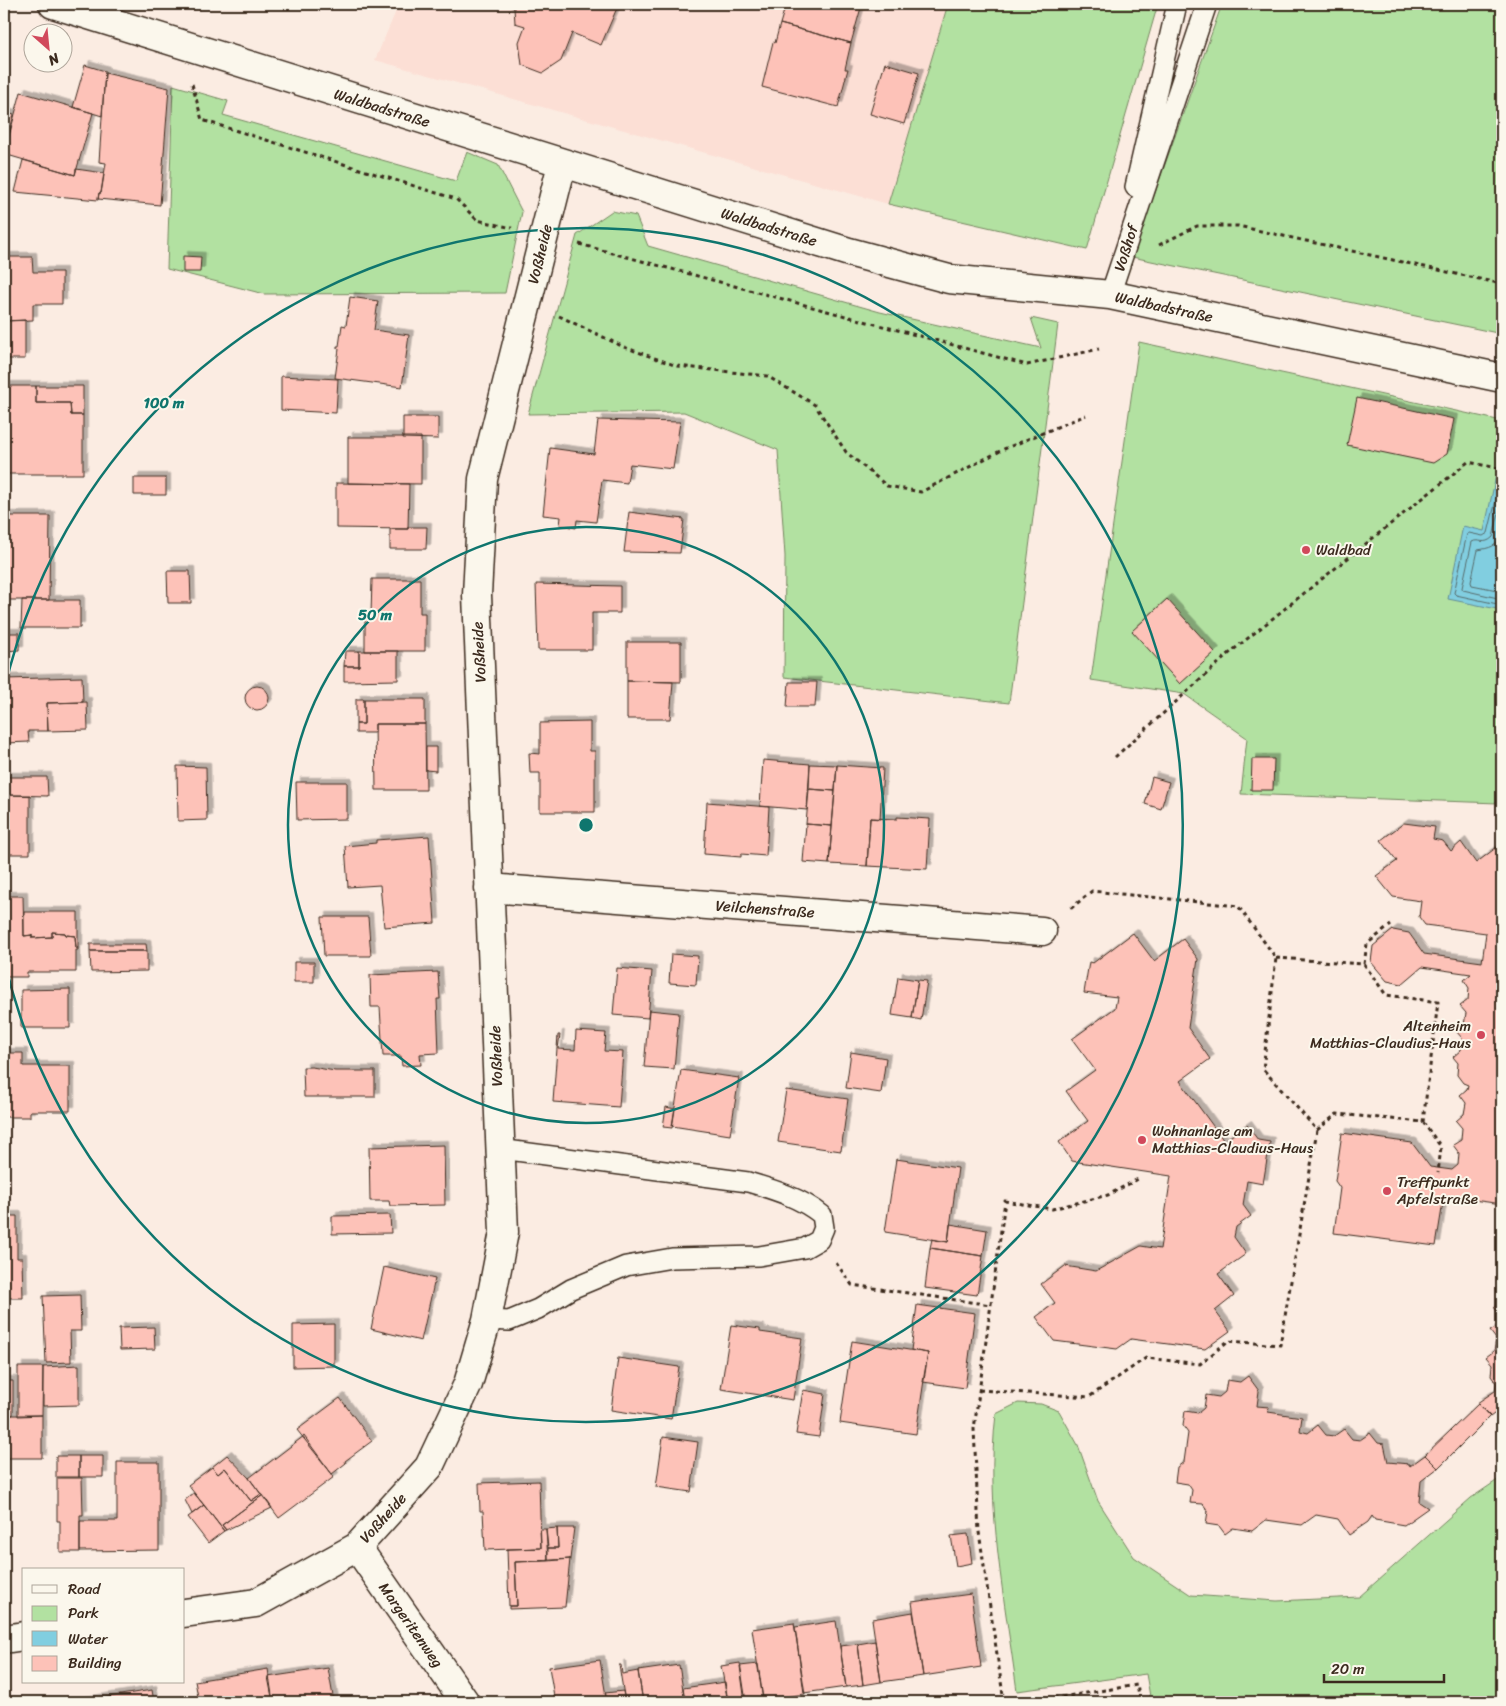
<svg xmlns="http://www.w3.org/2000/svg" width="1506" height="1706" font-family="Sriracha,sans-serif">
  <defs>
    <filter id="shadow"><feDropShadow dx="4.5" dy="-4.5" stdDeviation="0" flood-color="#0004"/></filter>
  </defs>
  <rect width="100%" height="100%" fill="#fbece2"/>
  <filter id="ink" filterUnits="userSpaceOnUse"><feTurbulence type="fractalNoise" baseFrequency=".02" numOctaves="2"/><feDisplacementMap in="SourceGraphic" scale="10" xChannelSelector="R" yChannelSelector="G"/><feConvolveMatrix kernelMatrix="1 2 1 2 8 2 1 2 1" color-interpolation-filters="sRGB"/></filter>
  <g filter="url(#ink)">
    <path fill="#fcdfd5" d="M399,4H948L888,204L375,60Z"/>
    <path fill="#b2e1a1" stroke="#768660" d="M948,4H1158L1087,250L888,204Z
      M1222,4H1502V334L1132,257Z
      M173,85L228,101L223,115L456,181L467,152L498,165L522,212L505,293L264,294L167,269Z
      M612,211L636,216L648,246L880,312L1041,348L1031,318L1058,324L1009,703L784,677L785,556L778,450L684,412L528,414L577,235Z
      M1139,342L1502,421V805L1498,803L1241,794L1247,738L1184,694L1091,680Z
      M1018,1403L1041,1404L1059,1411L1078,1445L1098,1501L1134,1557L1191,1595L1277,1601L1359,1597L1471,1498L1502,1477V1702H1151L1146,1674L1017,1691C1005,1601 985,1505 996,1414Z"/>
    <path fill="#81cee0" stroke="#658c92" d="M1496,476L1502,477V610L1448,599L1463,526L1484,531Z"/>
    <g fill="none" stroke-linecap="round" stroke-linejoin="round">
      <path stroke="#576c6c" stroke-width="1" d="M1502,482L1500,484L1488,533L1483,536L1469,533L1467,534L1454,593L1456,595L1502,605
        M1502,500L1493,537C1484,546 1479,538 1472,542L1462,588L1463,590L1502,599
        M1502,534C1498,547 1489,548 1478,550L1471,582L1472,585L1502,591"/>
    </g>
    <path fill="#fdc2b8" stroke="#3b2a1e" filter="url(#shadow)" d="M503,4H607L617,8L601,45L572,33L561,61L543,73L522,65L519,42L525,26L515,23L514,8Z
      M786,4H862L851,43L780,24Z
      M780,24L851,43L845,69H848L838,107L762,87L773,42L775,43Z
      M885,63L919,73L904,124L870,114Z
      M85,65L105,71L102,116L73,107Z
      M105,73L169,88L160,205L98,199L99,193H101L106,163L99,162Z
      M21,92L93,113L75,175L4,154Z
      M4,112L14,115L4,152Z
      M23,160L75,175L76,169L104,173L101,193H99L98,200L15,192Z
      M183,256L201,257L200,272H183Z
      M4,257H32L33,272H62V304H33V320L4,321Z
      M350,297L378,301L374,330L409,335L402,387L335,378L339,349L337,348V346H339L342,325L346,326Z
      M25,320V359H4V321Z
      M281,376L338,379L336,413L281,410Z
      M4,386H36V403H70L71,415H83V474H4Z
      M36,386H83V415H71L70,403H36Z
      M1357,398L1454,419L1447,454L1433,463L1347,445Z
      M403,417H438V439L403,438Z
      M598,420L680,422L673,469L630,464L627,483L602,480L596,522L577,520L576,528L560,525L561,517L543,515L550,448L594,454Z
      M348,437H421V484L348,483Z
      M134,478H166V495H134Z
      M336,483L409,484L408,529L336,528Z
      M629,512L684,519L680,553L624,552Z
      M4,516H50L49,600H4Z
      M408,527H427L426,549H390V529H408Z
      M167,571H190L191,603H168Z
      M372,579H420V613H425V651H365V616L371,615Z
      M536,584L620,586V613H592V650H538Z
      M1167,599L1215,652L1180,684L1132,631Z
      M22,600H80V628H21Z
      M4,633H19V650L4,651Z
      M627,642H681V682L627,681Z
      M345,651H359V666H344Z
      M359,651H398V680L344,681V666H359Z
      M82,677L83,702L47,703L48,731H28L29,742L6,743V732H4V679Z
      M627,681L673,682L670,719H627Z
      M789,682H817L815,707H787Z
      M245 698a12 12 0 1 1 24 0a12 12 0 1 1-24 0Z
      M356,699H364V724H356Z
      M364,699H425V724H375V733H356V724H364Z
      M87,702L88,730L48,731L47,703Z
      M590,722V751H595V812H540V773H530L529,753L540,754V723Z
      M375,724H425L426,790H376Z
      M426,747H436V771L426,770Z
      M1252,759H1274L1273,790H1251Z
      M763,760L810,764L807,810L760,806Z
      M810,764L837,765L835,791L809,789Z
      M837,765L883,768L880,819L870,818L867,866L829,864Z
      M177,766L206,767L207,820L178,821Z
      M4,777H47L48,796L4,795Z
      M1152,777L1169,782L1161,809L1145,804Z
      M296,782H347V819L297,820Z
      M809,789L835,791L832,826L806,824Z
      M4,795H30V854H4Z
      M707,802L769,807L766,856L741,854V857L704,854Z
      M897,817L930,819L927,869L867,866L870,818L897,819Z
      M1404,823L1435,827L1433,839L1443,841L1451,851L1461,842L1476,863L1497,847L1502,854V1204L1444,1196L1436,1246L1334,1233L1340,1188L1335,1181L1342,1133L1412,1143L1430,1167L1452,1170L1458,1165L1459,1153L1453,1145L1461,1140L1462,1128L1456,1121L1464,1114L1466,1103L1460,1095L1467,1089L1468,1085L1463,1083L1457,1075L1458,1063L1453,1057L1461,1050L1462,1038L1456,1031L1464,1025L1466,1013L1460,1006L1468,1000L1469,988L1464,980L1471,974L1422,967L1402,984L1387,981L1371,962L1373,946L1393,930L1409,933L1424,954L1482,962L1486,933L1425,925L1419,917L1421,901L1393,897L1376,876L1397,861L1381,840Z
      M806,824L832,826L829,864L803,862Z
      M429,836L435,923L384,927L380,885L348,887L345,846L376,843V840Z
      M4,896H23L24,936L32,935V938L52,937V932L65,933L66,935L75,936L76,948H78V950H76V972H27V977H4Z
      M24,912H78V948H76L75,936L66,935L65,933L52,932V937L32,938V935L24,936Z
      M322,917H368L371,956H324Z
      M1133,933L1154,961L1183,939L1198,959L1188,1028L1210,1059L1180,1081L1224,1141L1247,1125L1258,1140L1270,1142L1263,1184L1247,1181L1243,1205L1251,1216L1236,1227L1234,1237L1246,1254L1218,1274L1234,1296L1215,1311L1230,1331L1205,1349L1131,1339L1117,1349L1054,1341L1036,1317L1055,1303L1041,1284L1065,1266L1096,1271L1141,1246L1160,1249L1171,1176L1072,1161L1059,1142L1088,1121L1066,1091L1095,1070L1072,1039L1115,1008L1117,997L1084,993L1089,962L1093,963Z
      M90,944H146L147,951H90Z
      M90,951H147V971L91,972Z
      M671,954L698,956L696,985L669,983Z
      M294,962H314V982H294Z
      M617,968L652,971L648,1018L613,1015Z
      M438,972L440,999H437L439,1053L420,1054L421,1065L402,1066L401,1056H383L380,1007H371L370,975Z
      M898,977L918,980L912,1018L892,1015Z
      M918,980L927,981L921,1020L912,1018Z
      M70,989V1028H21V990Z
      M649,1010L679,1013L674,1069L644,1067Z
      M576,1031L606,1033L604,1051L623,1052L619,1107L553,1102L558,1035H560L558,1049L575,1050Z
      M851,1052L886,1058L881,1093L846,1088Z
      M4,1053H23V1066H70V1111H30V1117H4Z
      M303,1067H312L335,1071H375V1097H304Z
      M681,1070L739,1078L730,1135L672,1126Z
      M786,1090L848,1099L841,1151L778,1142Z
      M666,1107L675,1109L672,1128L663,1127Z
      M444,1145L445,1205L390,1206L389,1201H370L369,1147Z
      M896,1159L958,1168L948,1242L885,1232Z
      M390,1215L391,1233L332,1234V1216Z
      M4,1216H17V1258H22L23,1298H4Z
      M950,1224L987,1230L983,1256L930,1248L932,1239L948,1242Z
      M930,1248L983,1256L977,1295L925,1288Z
      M384,1267L435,1279L421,1341L371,1329Z
      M1502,1291V1408L1490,1417L1477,1403L1495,1391L1496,1383L1491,1376L1492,1364L1486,1357L1494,1351L1496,1339L1490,1331L1497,1327L1499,1314L1494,1307L1501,1302Z
      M80,1295L81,1331H70L71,1362L46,1363L43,1296Z
      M917,1305L975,1313L965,1388L923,1382L928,1353L911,1350Z
      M334,1324V1366L293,1367V1325Z
      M731,1325L760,1329V1332L802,1338L793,1400L721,1389Z
      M154,1327L155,1349L120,1350L119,1328Z
      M852,1341L928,1353L916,1434L840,1423Z
      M618,1358L679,1367L671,1419L611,1410Z
      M79,1365V1405L43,1406V1367Z
      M18,1367H43L42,1415L18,1416Z
      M1248,1376L1259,1391L1257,1406L1269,1407L1268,1412L1302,1417L1300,1431L1308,1433L1318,1425L1326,1435L1334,1436L1344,1429L1352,1439L1360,1440L1370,1433L1378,1443L1384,1444L1388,1462L1409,1464L1410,1466L1425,1455L1438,1468L1421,1481L1419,1502L1428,1508L1404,1525L1375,1520L1372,1516L1368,1522L1349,1535L1338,1519L1316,1515L1302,1525L1266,1520L1252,1531L1233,1528L1225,1534L1219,1526L1206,1524L1208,1511L1203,1504L1190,1503L1192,1490L1188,1484L1175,1482L1177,1467L1184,1462L1188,1433L1183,1426L1185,1411L1198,1413L1204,1408L1206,1395L1219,1397L1225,1392L1227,1380L1240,1382Z
      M4,1381H13V1415H4Z
      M803,1390L825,1394L819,1437L796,1434Z
      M340,1398L372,1441L345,1461L346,1463L332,1474L297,1430Z
      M1478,1404L1490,1416L1438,1468L1425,1455Z
      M4,1415H42V1458H4Z
      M304,1436L334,1477L279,1518L249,1478Z
      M663,1437L698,1442L691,1492L656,1487Z
      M227,1455L249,1478L261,1494L251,1501L225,1468L218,1474L212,1467Z
      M56,1456H79V1477H56Z
      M79,1456H103V1477H79Z
      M117,1462H159V1550L80,1551V1521H117Z
      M212,1467L218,1474L225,1468L251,1501L261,1494L263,1495L222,1525L226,1530L224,1531L188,1485Z
      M57,1478H82L83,1515H80V1552H60V1521H57Z
      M539,1481L541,1548L485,1550L483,1511H480L479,1483Z
      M194,1493L204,1505L192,1514L185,1500Z
      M263,1495L272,1508L226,1530L222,1525Z
      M204,1505L224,1531L208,1543L188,1517Z
      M557,1528L558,1548H548L546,1529Z
      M557,1528H574L570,1559L548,1561V1548H558Z
      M540,1529H546L548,1561L515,1562L517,1606H509L507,1549L541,1548Z
      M968,1534L972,1563L956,1566L951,1536Z
      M570,1559L565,1607L509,1609V1606H517L515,1562Z
      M971,1594L981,1667L923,1676L912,1602Z
      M913,1612L923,1676L881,1682L872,1619Z
      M836,1621L846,1687L804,1693L795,1627Z
      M794,1623L805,1694L763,1700L752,1629Z
      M875,1641L881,1682L863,1685L858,1644Z
      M858,1644L863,1685L846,1687L840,1646Z
      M600,1660L607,1702H555L549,1667Z
      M740,1663L746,1702H728L721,1666Z
      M758,1664L763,1699L745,1702L740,1666Z
      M619,1665H621L622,1674L638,1671L643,1702H625Z
      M679,1665L685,1702H643L638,1671Z
      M328,1668L334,1702H273L268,1677Z
      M268,1669L273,1702H199L195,1681Z
      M725,1682L728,1702H685L683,1688Z
      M152,1690L154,1702H76Z
      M623,1691L625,1702H607L605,1693Z"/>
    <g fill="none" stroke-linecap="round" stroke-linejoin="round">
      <defs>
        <path id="service" d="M1135,187L1177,4
          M1110,295L1207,4
          M487,1320L509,1321L538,1309L571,1289L626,1266L672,1258L759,1256L805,1248L819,1240L824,1228L822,1215C801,1198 775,1190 748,1182L500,1149"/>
        <path id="minor" d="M53,4L849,252L949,279L1110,295L1502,378
          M489,888L1042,931
          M357,1547L465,1702
          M184,1613L256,1603L357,1547L429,1467L468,1384L487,1320L504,1232L477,595L483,479L562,164
          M4,1639L24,1636"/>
      </defs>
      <use href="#service" stroke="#3b2a1e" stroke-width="22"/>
      <use href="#minor" stroke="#3b2a1e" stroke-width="31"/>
      <path stroke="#3b2a1e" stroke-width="3" stroke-dasharray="4 4" stroke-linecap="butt" d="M192,84L202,120L456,199L477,220L512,228
        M579,244L1027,365L1099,349
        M1159,245L1197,226H1238L1502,284
        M559,316L624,347L677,366L767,376L815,405L846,452L887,486L921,492L1004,449L1086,415
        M1115,757L1232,651L1468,462L1502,469
        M1276,958L1364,964L1386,995L1438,1002L1423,1122
        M1364,964L1367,944L1391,925
        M1317,1130L1337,1114L1423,1122L1441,1147L1438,1173
        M836,1263L852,1285L991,1305
        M979,1390L1089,1397L1146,1358L1200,1364L1228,1341L1280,1345L1317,1130L1263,1069L1276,958L1238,906L1092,891L1069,910
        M1004,1702L979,1532L974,1429L1005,1201L1052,1209L1108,1195L1140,1178
        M1030,1702L1137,1685L1140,1702"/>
      <use href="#service" stroke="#fbf7ec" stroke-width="19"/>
      <use href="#minor" stroke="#fbf7ec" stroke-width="28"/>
    </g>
  </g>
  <g fill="none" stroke="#0f766e" stroke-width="2.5">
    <circle cx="586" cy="825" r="298"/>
    <path d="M4 691A597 597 0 1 1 4 959"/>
  </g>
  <g fill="#d1495b" stroke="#fbf7ec" stroke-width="2">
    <circle cx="1306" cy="550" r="5"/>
    <circle cx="1481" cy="1035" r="5"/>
    <circle cx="1142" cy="1140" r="5"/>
    <circle cx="1387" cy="1191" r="5"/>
  </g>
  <g text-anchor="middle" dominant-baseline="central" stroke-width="4" stroke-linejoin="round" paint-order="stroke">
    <g font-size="15" fill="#3b2a1e" stroke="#fbf7ec">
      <text transform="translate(382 108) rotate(17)">Waldbadstraße</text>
      <text transform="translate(769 227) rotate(17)">Waldbadstraße</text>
      <text transform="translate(1126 248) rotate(-72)">Voßhof</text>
      <text transform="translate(540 254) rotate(-76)">Voßheide</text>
      <text transform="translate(1164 307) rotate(12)">Waldbadstraße</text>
      <text transform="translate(479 652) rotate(-93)">Voßheide</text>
      <text transform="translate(765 909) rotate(4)">Veilchenstraße</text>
      <text transform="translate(496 1056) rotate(-92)">Voßheide</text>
      <text transform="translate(383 1518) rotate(-48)">Voßheide</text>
      <text transform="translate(411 1625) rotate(55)">Margeritenweg</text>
    </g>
    <g font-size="15" fill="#3b2a1e" stroke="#fbf7ec" text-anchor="start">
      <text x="1316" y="550">Waldbad</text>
      <text x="1471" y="1026" text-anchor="end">Altenheim<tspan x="1471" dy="17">Matthias-Claudius-Haus</tspan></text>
      <text x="1152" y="1131">Wohnanlage am<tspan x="1152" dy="17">Matthias-Claudius-Haus</tspan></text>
      <text x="1397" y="1182">Treffpunkt<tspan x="1397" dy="17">Apfelstraße</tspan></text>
    </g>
  </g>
  <circle cx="586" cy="825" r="8" fill="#0f766e" stroke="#fbf7ec" stroke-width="2.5"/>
  <g font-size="15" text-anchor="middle" font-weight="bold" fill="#0f766e" stroke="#fbf7ec" stroke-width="4" stroke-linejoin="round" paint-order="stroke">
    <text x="164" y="408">100 m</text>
    <text x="375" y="620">50 m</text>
  </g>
  <rect width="1506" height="1706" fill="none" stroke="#fbf7ec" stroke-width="20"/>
  <rect x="10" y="10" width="1486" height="1686" fill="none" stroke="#3b2a1e" stroke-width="2" filter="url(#ink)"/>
  <rect x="22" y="1568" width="162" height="115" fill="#fbf7ec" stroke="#aea59a"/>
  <rect x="32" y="1585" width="25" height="8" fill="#fbf7ec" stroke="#aea59a"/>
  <text x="68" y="1594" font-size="15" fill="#3b2a1e">Road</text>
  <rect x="32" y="1606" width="25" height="15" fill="#b2e1a1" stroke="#aea59a"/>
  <text x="68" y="1618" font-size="15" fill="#3b2a1e">Park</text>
  <rect x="32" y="1631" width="25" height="15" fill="#81cee0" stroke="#aea59a"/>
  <text x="68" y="1644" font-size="15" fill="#3b2a1e">Water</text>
  <rect x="32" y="1656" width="25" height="15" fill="#fdc2b8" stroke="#aea59a"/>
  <text x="68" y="1668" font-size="15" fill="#3b2a1e">Building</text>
  <g transform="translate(48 48) rotate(153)"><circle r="24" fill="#fbf7ec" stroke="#aea59a"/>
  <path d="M0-4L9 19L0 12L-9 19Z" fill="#d1495b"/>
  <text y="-8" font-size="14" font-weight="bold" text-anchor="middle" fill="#3b2a1e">N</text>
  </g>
  <path d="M1324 1674v8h120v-8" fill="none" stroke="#3b2a1e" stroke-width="2.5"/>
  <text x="1331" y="1674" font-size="15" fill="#3b2a1e" stroke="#fbf7ec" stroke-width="4" paint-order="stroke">20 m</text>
</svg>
